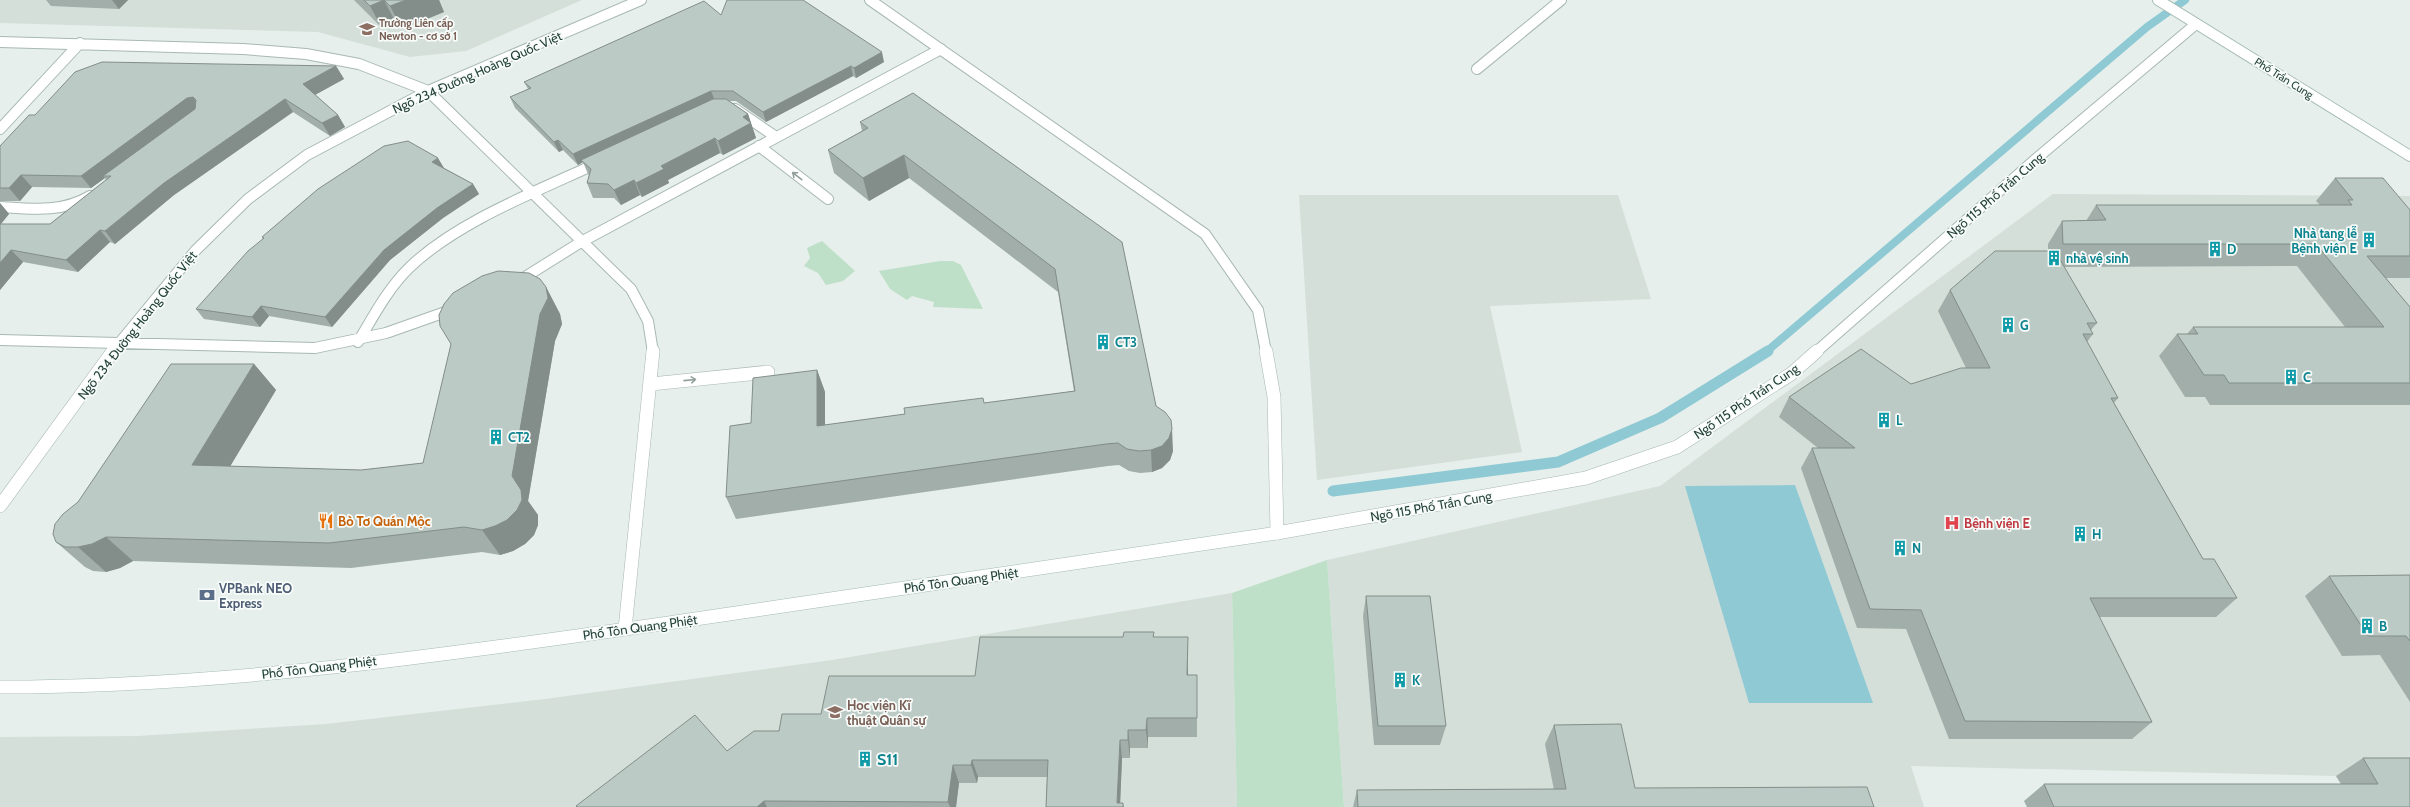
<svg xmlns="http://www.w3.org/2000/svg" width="2410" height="807" font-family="Cabin,sans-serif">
  <rect width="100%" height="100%" fill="#e6efeb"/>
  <path fill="#d4dfda" d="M0,0H582L466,51L410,57L318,32L0,23Z
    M2053,194L2410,196V807H2354L2336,776L1911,766L1924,807H1344L1327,560L1660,486Z
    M1299,195H1618L1651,299L1490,306L1522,452L1317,480Z
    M1232,593L1237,807H0V737L138,736L326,724L545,699L832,660Z"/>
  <path fill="#bfe0c8" d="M822,241L855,271L843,281L826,285L818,273L804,266L810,258L807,248Z
    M940,261H953L961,265L983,309L933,307L934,302L912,296L907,300L890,289L879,271Z
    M1327,560L1344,807H1237L1232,593Z"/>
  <path fill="#8ec9d4" d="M1795,485L1873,703H1749L1685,486Z"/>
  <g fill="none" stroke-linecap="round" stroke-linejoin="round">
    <path stroke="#8ec9d4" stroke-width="8" d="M1766,352L2147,27L2185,0"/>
    <path stroke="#8ec9d4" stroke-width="11" d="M1333,491L1558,462L1660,418L1768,351"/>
    <defs>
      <path id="street-far1" d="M870,0L1205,234L1258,310L1266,352
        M0,42L243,49L306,54L359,64L428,91L631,289L648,321L653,352
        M1477,69L1561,0
        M735,109L776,137
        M0,129L80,43
        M759,146L828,199
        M0,207C31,209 62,213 90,196
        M517,282L581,242L941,49
        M0,340L315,348L386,333L454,309
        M358,342C373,317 388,288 410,267C458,221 540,190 600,162
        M112,352L196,250L248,199L307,155L428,91L641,0
        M1816,352L2037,158L2196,24"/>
      <path id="street" d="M1266,351L1274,397L1277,533L1586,478L1677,447L1791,374L1817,351
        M651,384L768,372
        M0,506L113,351
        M625,629L653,351"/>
      <path id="secondary-far1" d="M2158,0L2410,156"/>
      <path id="secondary" d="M0,687C225,687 453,654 675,622C876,592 1076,563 1277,533"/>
    </defs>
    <use href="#street-far1" stroke="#a8b8b2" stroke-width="12"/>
    <use href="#street" stroke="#a8b8b2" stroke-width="14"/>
    <use href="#secondary-far1" stroke="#a4bbb3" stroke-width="12"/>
    <use href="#secondary" stroke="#a4bbb3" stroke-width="14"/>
    <use href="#street-far1" stroke="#fff" stroke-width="10"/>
    <use href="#street" stroke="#fff" stroke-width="13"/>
    <use href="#secondary-far1" stroke="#fff" stroke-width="10"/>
    <use href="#secondary" stroke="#fff" stroke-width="13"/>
  </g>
  <path fill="#a1aea9" d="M46,0H128L119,9L51,6Z
    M354,0H439L444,12L402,29L396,23L382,28Z
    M721,15L884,62L856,78L853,76L766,122L736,101H729L748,114L756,138L723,155L720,153L668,180L669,183L642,197L640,195L621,205L614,198H593L587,183L589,175L588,174L583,162L578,165L563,150L559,152L515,108L510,97L528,89L524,82Z
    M336,66L344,79L315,95L338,115L345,127L330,136L293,112L174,195L115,244L110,242L78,272L23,262L0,290V203L9,214L1,224H50L106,180L105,178L91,188L32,187L20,201H0V146L35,115Z
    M860,122L1122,242L1156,406L1173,451L1170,460L1162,468L1152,472L1140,473L1129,471L1119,465L1108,466L736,519L726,497L751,423L817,370L825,392V425L1074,391L1058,292L909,178L869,201L834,173L828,150L862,131Z
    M444,168L473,184L479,194L443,218L390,260L332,327L269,316L260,327L204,319L196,309L263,239L262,237Z
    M2335,178L2410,210V278H2386L2410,307V405H2210L2205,397H2185L2159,356L2177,334H2187L2193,327H2345L2297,266L2064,267L2097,323L2091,330L2093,334L2087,342L2118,398L2114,403L2203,559L2237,598L2216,617H2099L2152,722L2132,739H1949L1906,629L1857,628L1801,468L1812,448H1818L1779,417L1789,397L1911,384L1966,368L1938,311L1950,290L2048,251V244L2062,221H2086L2096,205H2320L2316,201Z
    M546,287L560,314L562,324L555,341L528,501L538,515V525L534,535L525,544L513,551L500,555L482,552L351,568L133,561L120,568L106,572L93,571L85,567L56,542L254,364L276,390L230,466L361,470L423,463Z
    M2410,575V702L2380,655L2342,656L2305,596L2329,576Z
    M1366,596L1446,726L1440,745H1374L1363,616Z
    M1154,637L1188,657V675H1197V737H1148V748H1130V758H1122L1120,803H1123L1124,807H1046L1047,777H978L977,783H959L956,807H577L727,751L821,714L975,676Z
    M1554,725L1635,788L1874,807H1353L1357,790H1554L1545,744Z
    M2363,758L2410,807H2027L2024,801L2044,784H2341L2336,776Z"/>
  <path fill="#838d89" d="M112,0H128L119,9Z
    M384,0L396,23L382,28L370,6Z
    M406,0H439L444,12L402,29L390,6Z
    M882,52L884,62L856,78L854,68Z
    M336,66L344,79L311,97L303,84Z
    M851,66L853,76L766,122L763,112Z
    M711,91L715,101L581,160L583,162L578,165L573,154Z
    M193,97L202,110L103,176L105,178L91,188L81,176L187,98Z
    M285,99L293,112L174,195L115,244L105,231L164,183Z
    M748,114L756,138L723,155L718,141L743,117Z
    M338,115L345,127L330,136L322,123Z
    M715,138L720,153L668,180L669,183L642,197L636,183L661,166Z
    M558,140L563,150L559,152L554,142Z
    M904,155L909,178L869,201L863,178Z
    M438,158L444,168L438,172L432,162Z
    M21,175L32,187L20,201L9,188Z
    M634,180L640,195L621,205L614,190Z
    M473,184L479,194L443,218L390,260L332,327L325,317L384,250L437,208Z
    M0,203L9,214L0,225Z
    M100,230L110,242L78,272L66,260Z
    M11,250L23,262L0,290V263Z
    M546,287L560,314L562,324L555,341L528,501L538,515V525L534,535L525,544L513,551L500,555L482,530L540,314Z
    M261,306L269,316L260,327L252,317Z
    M254,364L276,390L216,490L192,465Z
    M817,370L825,392V448L817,426Z
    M1172,429L1173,451L1170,460L1162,468L1152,472L1151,450Z
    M106,537L133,561L120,568L106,572L78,547Z
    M1188,637V694L1187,675Z
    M1147,718L1148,737V748L1146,730Z
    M1128,730L1130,748V758L1128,740Z
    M1120,740L1122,758L1120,807L1117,803Z
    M972,760L978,777L977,783L971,765Z
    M953,765L959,783L956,807H950L948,802Z
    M764,801L767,807H757Z"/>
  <path fill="#bbcac4" stroke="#838d89" d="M364,0H384L370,6Z
    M384,0H406L390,6Z
    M727,0H803L882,52L854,68L851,66L763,112L733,91H711L573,154L558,140L554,142L510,97L531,88L524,82L704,1L721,15Z
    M102,62L336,66L303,84L338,115L322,123L285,99L164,183L105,231L100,230L66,260L11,250L0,263V224H50L111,176H103L195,109L196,100L193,97L187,98L81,176L21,175L9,188H0V146L29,115H35L75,72Z
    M913,93L1122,242L1156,406L1165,412L1171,420L1172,429L1169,438L1162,446L1151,450L1139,451L1127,449L1118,443L1106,444L726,497L730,426L751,423L753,378L817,370V426L905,414L904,408L951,402L983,398L984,403L1075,391L1055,269L904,155L863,178L828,150L868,128L860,122Z
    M713,99H726L748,114L743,117L751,123L718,141L715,138L661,166L664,169L636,183L634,180L614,190L608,184L587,183L591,169L581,160Z
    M408,141L438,158L432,162L473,184L437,208L384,250L325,317L261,306L252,317L196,309L248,251L264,238L262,237L318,189L384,146Z
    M2335,178H2383L2410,210V256H2367L2410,307V383H2229L2224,375H2204L2177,334H2198L2193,327H2384L2316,244H2063L2062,221L2106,220L2096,205H2352L2348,200H2353Z
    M1995,251H2055L2097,323H2087L2093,334H2083L2118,398H2111L2203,559H2214L2237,598H2090L2152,722L1965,721L1921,610L1870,609L1812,448H1855L1789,397L1861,349L1911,384L1961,368H1990L1950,290Z
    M498,271L529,273L540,279L546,287L548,298L540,314L512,476L521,490L522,500L517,510L507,520L495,526L482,530L464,527L329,543L106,537L92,544L78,547H65L56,542L53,534L55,524L63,514L78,502L171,364H254L192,465L361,470L423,463L451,344L440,326L439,315L444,304L453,293L482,276Z
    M2410,575V641L2406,636H2368L2329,576Z
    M1366,596H1430L1446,726H1378Z
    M1124,632H1154L1153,637H1188L1187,675H1197V718H1147L1146,730H1128V740H1120L1117,803H1123V807H1046L1048,760H972L971,765H953L948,802L764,801L757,807H577L576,806L695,715L727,751L754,731H779L782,714H821L829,676H975L980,637H1123Z
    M1621,724L1635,788L1867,787L1874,807H1358L1357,790L1566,789L1554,725Z
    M2363,758H2410V807H2054L2044,784H2378Z"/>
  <defs><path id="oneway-shaft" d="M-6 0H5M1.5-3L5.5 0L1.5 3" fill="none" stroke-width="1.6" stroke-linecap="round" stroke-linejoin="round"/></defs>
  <g stroke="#92a09c">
    <use href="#oneway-shaft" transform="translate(797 176) rotate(-142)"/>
    <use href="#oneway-shaft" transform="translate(690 380) rotate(-6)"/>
  </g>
  <defs>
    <symbol id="school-bare" viewBox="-9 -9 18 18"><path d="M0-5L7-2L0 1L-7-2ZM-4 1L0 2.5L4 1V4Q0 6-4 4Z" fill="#8d6e63" stroke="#f7fbf9" stroke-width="2.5" paint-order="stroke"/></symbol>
    <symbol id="building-bare" viewBox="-9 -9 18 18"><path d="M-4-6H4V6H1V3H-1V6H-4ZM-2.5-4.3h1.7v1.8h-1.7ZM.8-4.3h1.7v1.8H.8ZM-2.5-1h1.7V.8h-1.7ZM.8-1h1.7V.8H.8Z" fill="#0f9aa8" stroke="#f7fbf9" stroke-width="2.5" paint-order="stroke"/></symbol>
    <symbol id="restaurant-bare" viewBox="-9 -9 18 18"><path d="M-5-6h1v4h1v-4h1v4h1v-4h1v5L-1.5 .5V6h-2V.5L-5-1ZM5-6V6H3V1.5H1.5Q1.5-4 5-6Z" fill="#e8710a" stroke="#f7fbf9" stroke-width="2.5" paint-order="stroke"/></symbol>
    <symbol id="hospital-bare" viewBox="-9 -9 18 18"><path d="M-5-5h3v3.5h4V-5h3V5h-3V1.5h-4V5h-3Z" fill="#e0444e" stroke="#f7fbf9" stroke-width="2.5" paint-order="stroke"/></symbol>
    <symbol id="bank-bare" viewBox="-9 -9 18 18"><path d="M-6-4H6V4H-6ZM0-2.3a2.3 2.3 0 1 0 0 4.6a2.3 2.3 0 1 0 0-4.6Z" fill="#5c6f8a" stroke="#f7fbf9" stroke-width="2.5" paint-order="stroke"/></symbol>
    <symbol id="university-bare" viewBox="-9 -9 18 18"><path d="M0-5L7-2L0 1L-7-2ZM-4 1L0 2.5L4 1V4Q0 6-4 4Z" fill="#8d6e63" stroke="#f7fbf9" stroke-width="2.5" paint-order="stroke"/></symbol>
  </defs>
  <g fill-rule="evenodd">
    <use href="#school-bare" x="356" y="18" width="22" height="22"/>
    <use href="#building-bare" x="2358" y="229" width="22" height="22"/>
    <use href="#building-bare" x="2204" y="238" width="22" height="22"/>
    <use href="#building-bare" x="2043" y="247" width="22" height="22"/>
    <use href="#building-bare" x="1997" y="314" width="22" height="22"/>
    <use href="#building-bare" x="1092" y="331" width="22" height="22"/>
    <use href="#building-bare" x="2280" y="366" width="22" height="22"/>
    <use href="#building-bare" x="1873" y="409" width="22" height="22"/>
    <use href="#building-bare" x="485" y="426" width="22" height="22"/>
    <use href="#restaurant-bare" x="315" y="510" width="22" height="22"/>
    <use href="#hospital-bare" x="1941" y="512" width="22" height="22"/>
    <use href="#building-bare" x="2069" y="523" width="22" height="22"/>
    <use href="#building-bare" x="1889" y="537" width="22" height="22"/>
    <use href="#bank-bare" x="196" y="584" width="22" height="22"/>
    <use href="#building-bare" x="2356" y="615" width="22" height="22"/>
    <use href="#building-bare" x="1389" y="669" width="22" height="22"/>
    <use href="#university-bare" x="824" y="701" width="22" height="22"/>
    <use href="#building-bare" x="854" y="748" width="22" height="22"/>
  </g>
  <g text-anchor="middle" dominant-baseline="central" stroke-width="3.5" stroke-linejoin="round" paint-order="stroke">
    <g font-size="11" font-weight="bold" fill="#785e54" stroke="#f7fbf9" text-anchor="start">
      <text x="379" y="23">Trường Liên cấp<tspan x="379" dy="13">Newton - cơ sở 1</tspan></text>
    </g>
    <g font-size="11" fill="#24423a" stroke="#f7fbf9">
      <text transform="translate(2284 78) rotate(32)">Phố Trần Cung</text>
    </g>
    <g font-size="13" fill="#24423a" stroke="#f7fbf9">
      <text transform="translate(477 72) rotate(-24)">Ngõ 234 Đường Hoàng Quốc Việt</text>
      <text transform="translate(1995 195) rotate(-41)">Ngõ 115 Phố Trần Cung</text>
      <text transform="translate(137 325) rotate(-52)">Ngõ 234 Đường Hoàng Quốc Việt</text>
      <text transform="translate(1746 401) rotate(-34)">Ngõ 115 Phố Trần Cung</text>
      <text transform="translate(1431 506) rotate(-10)">Ngõ 115 Phố Trần Cung</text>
      <text transform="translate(961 580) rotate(-8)">Phố Tôn Quang Phiệt</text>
      <text transform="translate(640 627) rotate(-8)">Phố Tôn Quang Phiệt</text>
      <text transform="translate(319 667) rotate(-7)">Phố Tôn Quang Phiệt</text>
    </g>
    <g font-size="13" font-weight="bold" fill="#0d838f" stroke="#f7fbf9" text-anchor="start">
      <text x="2357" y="233" text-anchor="end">Nhà tang lễ<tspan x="2357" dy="15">Bệnh viện E</tspan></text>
      <text x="2227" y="249">D</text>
      <text x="2066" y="258">nhà vệ sinh</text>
      <text x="2020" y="325">G</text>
      <text x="1115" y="342">CT3</text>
      <text x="2303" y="377">C</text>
      <text x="1896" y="420">L</text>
      <text x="508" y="437">CT2</text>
      <text x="2092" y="534">H</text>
      <text x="1912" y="548">N</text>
      <text x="2379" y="626">B</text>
      <text x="1412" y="680">K</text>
    </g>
    <g font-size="13" font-weight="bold" fill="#c56008" stroke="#f7fbf9" text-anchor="start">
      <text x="338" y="521">Bò Tơ Quán Mộc</text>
    </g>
    <g font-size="13" font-weight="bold" fill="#be3a42" stroke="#f7fbf9" text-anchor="start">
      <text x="1964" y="523">Bệnh viện E</text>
    </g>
    <g font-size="13" font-weight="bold" fill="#4e5e75" stroke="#f7fbf9" text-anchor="start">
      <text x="219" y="588">VPBank NEO<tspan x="219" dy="15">Express</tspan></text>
    </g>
    <g font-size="13" font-weight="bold" fill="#785e54" stroke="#f7fbf9" text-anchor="start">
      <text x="847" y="705">Học viện Kĩ<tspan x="847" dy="15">thuật Quân sự</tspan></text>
    </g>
    <g font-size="16" font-weight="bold" fill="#0d838f" stroke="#f7fbf9" text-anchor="start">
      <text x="877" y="759">S11</text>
    </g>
  </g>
</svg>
